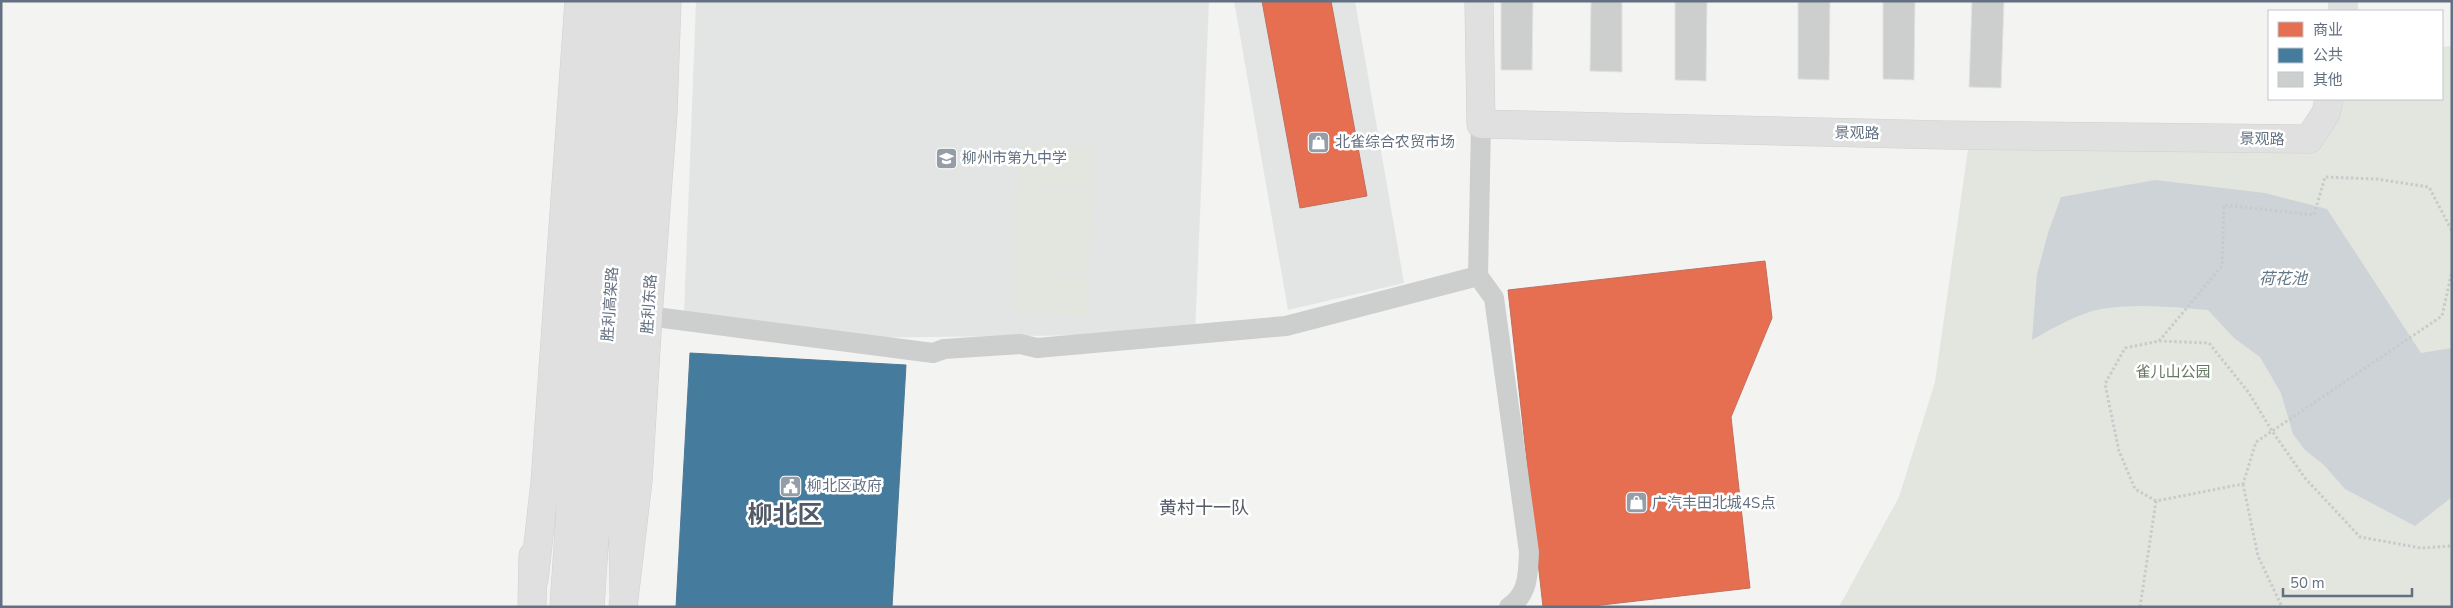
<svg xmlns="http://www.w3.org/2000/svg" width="2453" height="608" font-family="'Nunito Sans','Noto Sans SC',sans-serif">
  <rect width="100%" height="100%" fill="#f3f3f1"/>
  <path fill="#e3e5e4" d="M696,1H1209L1195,334L843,338L684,315Z
    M1234,1H1355L1404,283L1288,310Z"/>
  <path fill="#e2e6df" d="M2452,46V607H1839L1899,497L1935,382L1970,135L2309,139L2329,99H2442V47Z
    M1019,144L1095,147L1093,188L1017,184Z
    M1017,187L1093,191L1091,232L1015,228Z
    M1015,229L1090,233L1088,273L1013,269Z
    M1014,271L1089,275L1088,316L1012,312Z"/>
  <path fill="#cdd3d7" d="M2155,180L2265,193L2327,209L2421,353L2452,348V497L2415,526L2345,489L2324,465L2305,450L2293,434L2281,393L2260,357L2234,338L2208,310C2174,307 2136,303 2101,309C2077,314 2053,328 2032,340L2037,274L2048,233L2061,197Z"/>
  <path fill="#e76f51" stroke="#bf6f5f" d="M1262,1H1331L1367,196L1300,208Z
    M1765,261L1772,318L1731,417L1750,588L1584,607H1543L1508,290Z"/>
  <path fill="#457b9d" stroke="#4e7895" d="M690,353L906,365L892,607H676Z"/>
  <path fill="#cdcece" stroke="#e2e2e1" d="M1501,1H1533L1532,70H1501Z
    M1591,1H1622V72L1590,71Z
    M1675,1H1707L1706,81L1675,80Z
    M1798,1H1830L1829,80L1798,79Z
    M1883,1H1915L1914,80L1883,79Z
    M1972,1H2004L2001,88L1969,87Z"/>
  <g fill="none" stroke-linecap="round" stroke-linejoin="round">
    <defs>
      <path id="secondary" d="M1479,1L1481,124L1944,135L2309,139L2326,113L2329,99
        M2343,11V1
        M532,607L533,556
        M623,607L638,481L648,316L663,113L667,1"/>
      <path id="primary" d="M534,580L545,482L579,1
        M624,593L622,481L648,103L652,1
        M564,607L604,1
        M590,607L630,1"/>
    </defs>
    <use href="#secondary" stroke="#cfd0d0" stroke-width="29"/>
    <use href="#primary" stroke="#d0d1d0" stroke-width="29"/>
    <path stroke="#c9cacb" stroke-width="3" stroke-dasharray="2.5 2.5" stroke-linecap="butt" d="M2159,341L2222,266L2224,205L2314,215L2325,177L2376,179L2429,187L2452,231
      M2243,484L2258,556L2282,607
      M2156,501L2135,489L2119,451L2105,384L2125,348L2159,341L2209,343L2249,393L2272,431L2305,478L2360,537L2421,548L2452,546
      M2140,607L2156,501L2243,484L2256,442L2442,316L2452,271"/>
    <path stroke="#cdcece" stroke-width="20" d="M1481,124L1478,276L1494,298L1529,552C1528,573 1529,594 1509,607
      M648,316L933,353L944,349L1020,344L1037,348L1286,326L1478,276"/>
    <use href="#secondary" stroke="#e0e0e1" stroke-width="28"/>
    <use href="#primary" stroke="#e0e0e1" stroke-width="28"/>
  </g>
  <defs>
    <symbol id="shop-square" viewBox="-11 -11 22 22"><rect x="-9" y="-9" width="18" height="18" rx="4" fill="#959ea8" stroke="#fff"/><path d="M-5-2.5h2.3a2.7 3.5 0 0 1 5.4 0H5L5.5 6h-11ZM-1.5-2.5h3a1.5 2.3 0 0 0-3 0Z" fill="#fff"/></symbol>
    <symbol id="school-square" viewBox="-11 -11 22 22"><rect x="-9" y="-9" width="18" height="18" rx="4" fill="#959ea8" stroke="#fff"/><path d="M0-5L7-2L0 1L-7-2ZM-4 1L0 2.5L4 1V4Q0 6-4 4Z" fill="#fff"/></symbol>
    <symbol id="civic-square" viewBox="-11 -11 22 22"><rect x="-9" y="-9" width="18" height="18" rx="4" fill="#959ea8" stroke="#fff"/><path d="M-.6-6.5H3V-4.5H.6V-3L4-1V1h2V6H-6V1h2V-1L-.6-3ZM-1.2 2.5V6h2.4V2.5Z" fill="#fff"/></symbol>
  </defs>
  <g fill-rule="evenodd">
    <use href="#shop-square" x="1306" y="130" width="25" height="25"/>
    <use href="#school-square" x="934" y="146" width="25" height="25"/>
    <use href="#civic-square" x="778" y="474" width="25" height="25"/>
    <use href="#shop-square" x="1624" y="490" width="25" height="25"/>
  </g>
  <g text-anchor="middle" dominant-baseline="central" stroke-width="5" stroke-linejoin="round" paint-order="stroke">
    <g font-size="15" fill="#637081" stroke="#fff">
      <text transform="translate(1857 133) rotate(1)">景观路</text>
      <text transform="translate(2262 139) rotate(1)">景观路</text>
      <text transform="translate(610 304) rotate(-86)">胜利高架路</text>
      <text transform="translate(649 304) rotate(-86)">胜利东路</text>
    </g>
    <g font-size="15" fill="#637081" stroke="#fff" text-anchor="start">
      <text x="1335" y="142">北雀综合农贸市场</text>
      <text x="962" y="158">柳州市第九中学</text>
      <text x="807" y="486">柳北区政府</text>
      <text x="1652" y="503">广汽丰田北城4S点</text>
    </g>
    <g font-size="15" fill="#647862" stroke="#fff">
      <text x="2173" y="372">雀儿山公园</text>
    </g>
    <g font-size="16" font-style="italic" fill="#637885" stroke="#fff">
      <text x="2283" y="279">荷花池</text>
    </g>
    <g font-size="18" fill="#515a66" stroke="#fff">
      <text x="1204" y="508">黄村十一队</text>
    </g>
    <g font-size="25" font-weight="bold" fill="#515a66" stroke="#fff">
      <text x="785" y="515">柳北区</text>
    </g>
  </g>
  <rect width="2453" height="608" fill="none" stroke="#637081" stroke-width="5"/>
  <rect x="2268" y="10" width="175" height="90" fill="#ffffff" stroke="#c1c6cd"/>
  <rect x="2278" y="22" width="25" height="15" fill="#e76f51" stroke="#c1c6cd"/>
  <text x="2313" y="35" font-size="15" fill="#637081">商业</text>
  <rect x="2278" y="48" width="25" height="15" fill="#457b9d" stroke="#c1c6cd"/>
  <text x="2313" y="60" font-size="15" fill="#637081">公共</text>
  <rect x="2278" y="72" width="25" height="15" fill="#cdcece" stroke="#c1c6cd"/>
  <text x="2313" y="85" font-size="15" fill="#637081">其他</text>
  <path d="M2283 588v8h129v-8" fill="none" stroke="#637081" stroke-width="2.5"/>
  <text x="2290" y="588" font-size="15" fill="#637081" stroke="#ffffff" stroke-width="4" paint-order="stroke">50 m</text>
</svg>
